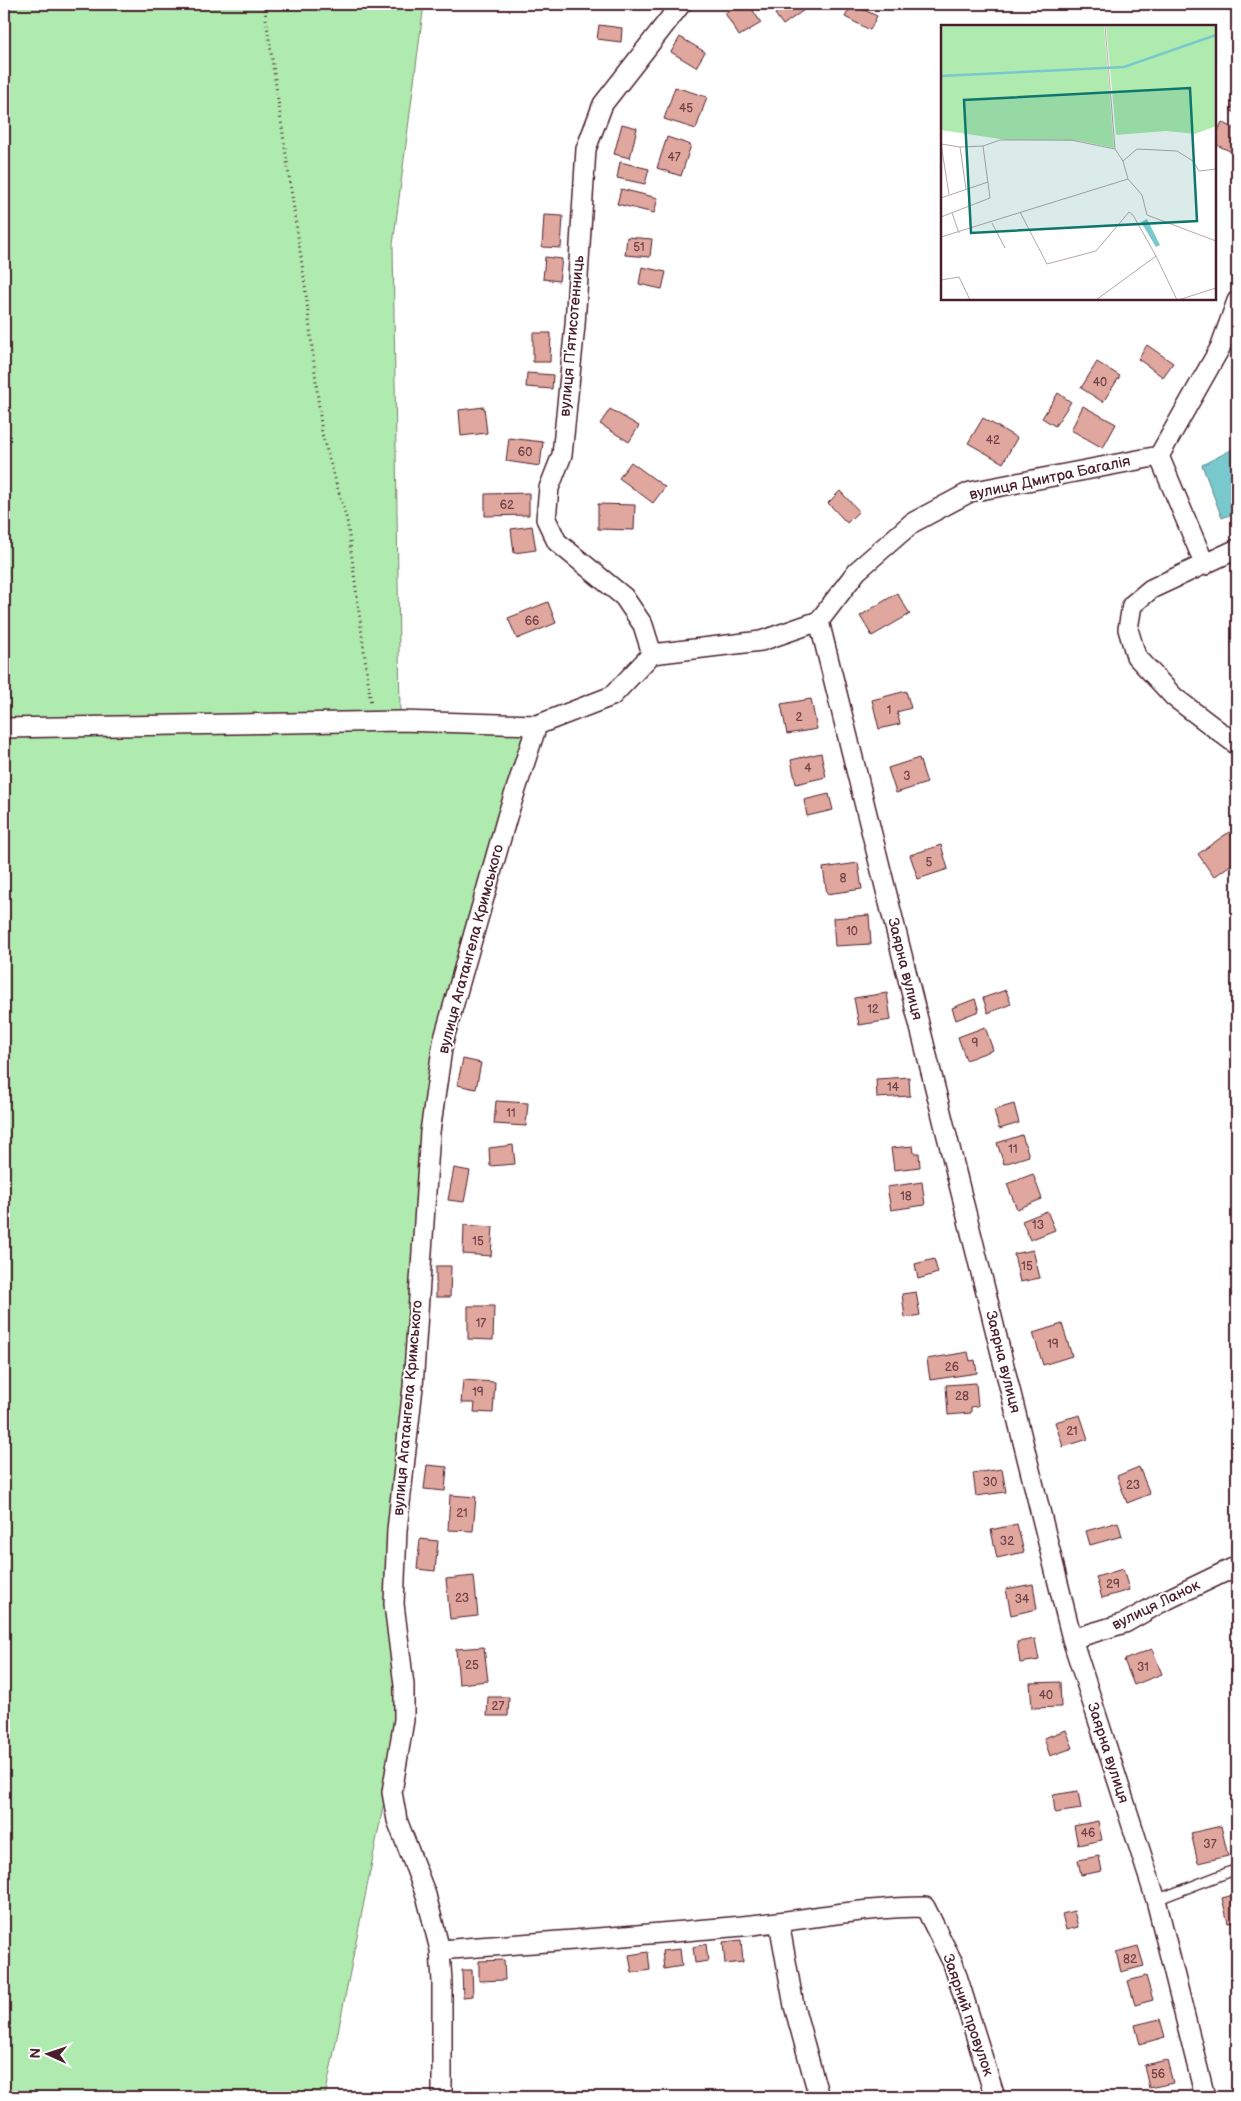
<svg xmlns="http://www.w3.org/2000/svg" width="1241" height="2101" font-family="'Balsamiq Sans',sans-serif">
  <rect width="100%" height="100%" fill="#fff"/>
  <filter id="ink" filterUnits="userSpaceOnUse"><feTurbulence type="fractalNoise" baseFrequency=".02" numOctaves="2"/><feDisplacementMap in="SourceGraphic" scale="10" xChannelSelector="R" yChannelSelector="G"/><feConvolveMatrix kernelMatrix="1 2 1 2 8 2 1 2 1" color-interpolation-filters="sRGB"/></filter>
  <g filter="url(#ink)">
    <path fill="#afeaaf" stroke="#7c846d" d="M4,4H424L393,245L400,713L4,720Z
      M402,728L528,732L438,1041L408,1387L398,1720L386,1792L325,2097H4V737Z"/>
    <path fill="#77c9ce" stroke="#65858d" d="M1237,447V512L1222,518L1202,465Z"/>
    <path fill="#e0a79e" stroke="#4a1f2b" d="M741,4H749L761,23L739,36L725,13Z
      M788,4H800L804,10L783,25L775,14Z
      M852,4L877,16L870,30L845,17Z
      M599,25L622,28L621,42L597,39Z
      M680,37L705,52L696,67L671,52Z
      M675,87L707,97L696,129L664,119Z
      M1237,92V113L1231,111Z
      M1222,122L1237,130L1236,154L1215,144V137Z
      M622,124L637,128L630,158L614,154Z
      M667,137L691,145L681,176L657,168Z
      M620,162L649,169L645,184L617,178Z
      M621,189L658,198L654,213L617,204Z
      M544,215L563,216L561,248L542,247Z
      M627,237L652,239L650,257L625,255Z
      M545,257L562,259L559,281L543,279Z
      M642,267L666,272L662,289L639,284Z
      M533,333H551L550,362H533Z
      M1147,345L1173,363L1163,377L1138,359Z
      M1097,362L1120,376L1103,402L1081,388Z
      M527,373L553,375L552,389L526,387Z
      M1058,393L1071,402L1055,426L1042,418Z
      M1083,406L1116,424L1103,448L1071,430Z
      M484,407L487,433L461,436L459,410Z
      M610,409L639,426L629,442L600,424Z
      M983,418L1017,438L1003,463L968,443Z
      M509,438L543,442L540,466L506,461Z
      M631,462L665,487L653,503L619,478Z
      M840,491L859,511L847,523L828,503Z
      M529,493V515L485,516V494Z
      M598,504L635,505L634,530L598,529Z
      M532,526L536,550L514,553L511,529Z
      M897,593L910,614L872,636L860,616Z
      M548,602L556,623L517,639L508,618Z
      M906,691L911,708L897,712L900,724L879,729L872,700Z
      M811,699L817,729L787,734L781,704Z
      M821,753L826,777L796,784L791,760Z
      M919,758L927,783L896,793L888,768Z
      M829,794L833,810L807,816L804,800Z
      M1229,832L1237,843V860L1214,877L1198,854Z
      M941,845L948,869L918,879L910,855Z
      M858,863L862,889L827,894L823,868Z
      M869,915L871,944L835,946L833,918Z
      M1006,990L1011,1004L988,1013L983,998Z
      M887,993L891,1020L859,1025L854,998Z
      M975,999L979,1011L956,1020L952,1008Z
      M985,1027L993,1050L966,1060L958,1037Z
      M463,1059L481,1063L476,1089L457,1085Z
      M909,1077L910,1096L877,1098L876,1079Z
      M496,1101L528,1103L526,1126L494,1124Z
      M1014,1104L1019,1123L999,1129L994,1110Z
      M1022,1135L1029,1156L1004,1164L997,1143Z
      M513,1145L515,1164L490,1166L489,1148Z
      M913,1146L914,1153H919L920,1167L894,1170L891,1148Z
      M454,1168L470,1171L464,1202L448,1200Z
      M1033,1174L1042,1199L1017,1209L1007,1184Z
      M922,1182L925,1205L891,1210L887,1187Z
      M1047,1211L1055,1230L1030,1240L1022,1221Z
      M464,1225L493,1227L491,1256L463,1254Z
      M1033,1250L1040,1278L1020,1282L1014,1254Z
      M934,1259L938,1273L918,1279L915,1264Z
      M436,1266H451L450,1297H436Z
      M916,1292L920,1315L905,1318L902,1294Z
      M468,1306H494L493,1340L468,1339Z
      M1062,1324L1072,1356L1043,1365L1033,1333Z
      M968,1352L970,1361L975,1360L977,1373L930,1380L927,1359Z
      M463,1380L495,1382L493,1413L474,1412L475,1403H461Z
      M976,1383L978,1406L971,1407V1413L948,1415L946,1385Z
      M1080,1415L1088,1439L1063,1447L1055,1422Z
      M427,1465L447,1467L445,1491L424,1489Z
      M1139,1467L1150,1494L1127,1503L1117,1476Z
      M1002,1469L1006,1492L976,1496L973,1473Z
      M450,1495L476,1497L473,1531L448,1530Z
      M1118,1522L1122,1536L1090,1545L1086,1531Z
      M1017,1524L1024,1552L997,1558L991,1530Z
      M420,1539L438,1541L435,1571L417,1569Z
      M1123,1569L1129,1590L1102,1598L1096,1577Z
      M474,1576L478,1616L450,1619L446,1579Z
      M1033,1584L1037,1609L1011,1615L1006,1589Z
      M1035,1639L1039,1660L1020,1663L1017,1642Z
      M484,1647L488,1681L459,1684L456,1649Z
      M1152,1649L1162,1674L1134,1685L1124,1660Z
      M1060,1682L1061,1707L1032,1708L1030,1683Z
      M488,1697H509L508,1716H487Z
      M1066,1730L1073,1748L1050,1756L1044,1738Z
      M1078,1791L1081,1809L1055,1813L1053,1795Z
      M1098,1821L1102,1840L1078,1845L1074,1826Z
      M1221,1826L1228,1856L1198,1863L1191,1833Z
      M1099,1856L1102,1871L1081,1875L1078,1860Z
      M1237,1894V1921L1228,1923L1222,1898Z
      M1074,1911L1078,1927L1066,1930L1062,1914Z
      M741,1940L743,1962L725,1964L723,1942Z
      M706,1944L708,1961L695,1963L693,1947Z
      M1138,1946L1144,1966L1121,1972L1116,1952Z
      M680,1949L682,1966L664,1969L662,1951Z
      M648,1952L650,1970L632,1973L629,1955Z
      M504,1960L505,1980L479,1981V1961Z
      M462,1970H472L473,1996L463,1997Z
      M1146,1976L1153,2000L1135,2005L1128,1981Z
      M1160,2019L1165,2037L1140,2044L1135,2025Z
      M1167,2060L1173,2083L1149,2088L1144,2065Z"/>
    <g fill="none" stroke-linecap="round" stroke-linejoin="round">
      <defs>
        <path id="service" d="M1156,1900L1237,1869"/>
        <path id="minor" d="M1159,456L1205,565
          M1237,549L1151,589L1132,605L1128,629L1136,656L1174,697L1237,745
          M819,621L1072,1639L1156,1900L1205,2097
          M652,654L643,625L624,597L557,542L546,519L549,488L562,455L575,325L586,149L603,104L681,4
          M4,728L400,721L537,725L612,696L652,654L761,641L819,621L857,571L912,523L970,492L1159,456L1220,348L1237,301
          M1072,1639L1125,1623L1160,1603L1237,1566
          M779,1922L794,2006L819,2097
          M440,1950C544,1942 648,1935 752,1925C810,1919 867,1907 925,1907L953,1963L995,2097
          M442,2097V1982L440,1950L426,1895L397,1820L392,1792L404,1720V1685L394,1604L397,1530L413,1387L430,1132L443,1042L507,817L537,725"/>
      </defs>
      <use href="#service" stroke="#4a1f2b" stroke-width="12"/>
      <use href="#minor" stroke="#4a1f2b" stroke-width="22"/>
      <path stroke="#4a1f2b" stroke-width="3" stroke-dasharray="1 4" stroke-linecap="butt" d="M264,4L305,285L322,434L347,520L371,704"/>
      <use href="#service" stroke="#fff" stroke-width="9"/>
      <use href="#minor" stroke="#fff" stroke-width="19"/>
    </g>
  </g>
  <g text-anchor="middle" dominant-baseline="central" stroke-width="4" stroke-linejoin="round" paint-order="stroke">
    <g font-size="12" fill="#704148">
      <text x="686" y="108">45</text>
      <text x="674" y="157">47</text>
      <text x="639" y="247">51</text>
      <text x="1100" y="382">40</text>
      <text x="993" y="440">42</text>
      <text x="525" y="452">60</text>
      <text x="507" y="505">62</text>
      <text x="532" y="621">66</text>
      <text x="889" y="710">1</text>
      <text x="799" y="717">2</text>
      <text x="808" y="768">4</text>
      <text x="907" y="776">3</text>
      <text x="929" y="862">5</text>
      <text x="843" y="878">8</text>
      <text x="852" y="931">10</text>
      <text x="873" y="1009">12</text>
      <text x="975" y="1043">9</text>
      <text x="893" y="1087">14</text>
      <text x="511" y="1113">11</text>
      <text x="1013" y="1149">11</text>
      <text x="906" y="1196">18</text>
      <text x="1038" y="1225">13</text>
      <text x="478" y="1241">15</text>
      <text x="1027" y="1266">15</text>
      <text x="481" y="1323">17</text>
      <text x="1053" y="1344">19</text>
      <text x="952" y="1367">26</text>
      <text x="478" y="1392">19</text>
      <text x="962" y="1396">28</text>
      <text x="1072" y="1431">21</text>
      <text x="990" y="1482">30</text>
      <text x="1133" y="1485">23</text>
      <text x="462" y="1513">21</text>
      <text x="1007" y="1541">32</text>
      <text x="1113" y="1584">29</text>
      <text x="462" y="1598">23</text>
      <text x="1022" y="1599">34</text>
      <text x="472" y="1665">25</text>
      <text x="1143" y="1667">31</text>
      <text x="1046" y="1695">40</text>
      <text x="498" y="1706">27</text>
      <text x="1088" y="1833">46</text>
      <text x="1210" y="1844">37</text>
      <text x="1130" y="1959">82</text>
      <text x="1158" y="2074">56</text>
    </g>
    <g font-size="15" fill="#4a1f2b" stroke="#fff">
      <text transform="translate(572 336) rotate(-85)">вулиця Пʼятисотенниць</text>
      <text transform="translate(1050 478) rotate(-12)">вулиця Дмитра Багалія</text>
      <text transform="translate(471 949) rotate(-75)">вулиця Агатангела Кримського</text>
      <text transform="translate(905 969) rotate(76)">Заярна вулиця</text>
      <text transform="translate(1003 1362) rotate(76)">Заярна вулиця</text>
      <text transform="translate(408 1408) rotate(-85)">вулиця Агатангела Кримського</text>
      <text transform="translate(1156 1605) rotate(-26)">вулиця Ланок</text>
      <text transform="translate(1108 1753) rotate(72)">Заярна вулиця</text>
      <text transform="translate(968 2015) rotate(71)">Заярний провулок</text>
    </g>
  </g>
  <g transform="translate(941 25)">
    <rect width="275" height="275" fill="#fff"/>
    <path d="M0,0H163L173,123L139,116L66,115L0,105ZM165,0H275V101L254,109L225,106L175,110Z" fill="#afeaaf"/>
    <path d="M206,194L219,220L215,222L200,197Z" fill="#77c9ce"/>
    <path fill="none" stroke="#77c9ce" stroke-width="2.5" d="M0,51L183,42L275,10"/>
    <path fill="none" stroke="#b7a5aa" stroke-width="1" d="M164,0L174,124L182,136L187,154L201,170L206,190L275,216M0,119L19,122L42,121L59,115H130L174,124M0,119L8,169M19,122L25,164M182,136L196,124L236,126L252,136L258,146L275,144M0,173L47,157M79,187L106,239L155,226L188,187L192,190L215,231M11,188L18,208M0,192L49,173L42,121M51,198L64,223M0,212L187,154M0,255L18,252L29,275M155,275L215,231L236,275M237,275L275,263"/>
    <path fill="#0f766e" fill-opacity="0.15" stroke="#0f766e" stroke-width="2.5" d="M249,63L256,196L30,208L23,75Z"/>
    <rect width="275" height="275" fill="none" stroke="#4a1f2b" stroke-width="2.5"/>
  </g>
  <rect width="1241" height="2101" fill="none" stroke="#fff" stroke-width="20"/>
  <rect x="10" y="10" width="1221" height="2081" fill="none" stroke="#4a1f2b" stroke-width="2" filter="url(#ink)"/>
  <g transform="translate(48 2054) rotate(273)" stroke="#ffffff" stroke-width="4" paint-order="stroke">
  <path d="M0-4L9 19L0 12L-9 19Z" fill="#4a1f2b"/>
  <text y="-8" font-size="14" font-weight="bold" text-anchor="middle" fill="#4a1f2b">N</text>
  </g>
</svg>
